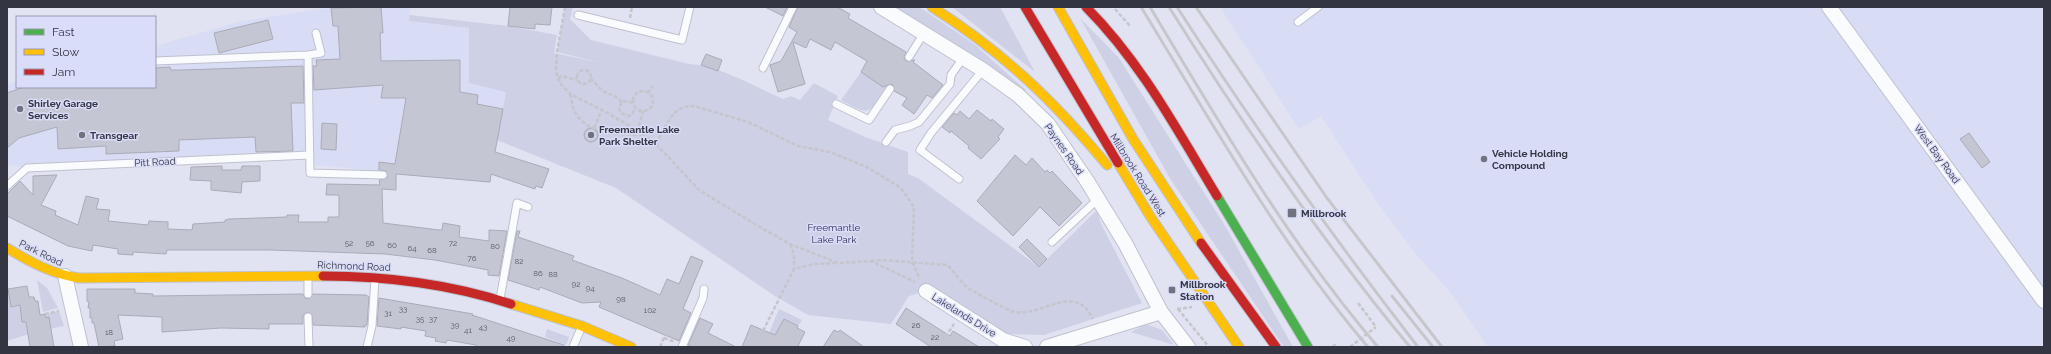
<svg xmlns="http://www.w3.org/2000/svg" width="2051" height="354" font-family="Raleway,sans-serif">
  <rect width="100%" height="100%" fill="#e1e3f2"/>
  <path fill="#d9dcf5" d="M335,7H410V21L469,28V82L506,92L490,183L316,165L310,155L27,168L7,165V85L17,81V87H155V46L242,21Z
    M1220,7H2044V347H1488L1450,292L1415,253L1376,201L1321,116L1299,129Z"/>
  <path fill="#ced0e6" d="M565,7H573L570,19L591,40L689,64C721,66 753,86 783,99L791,96L800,100L814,83L838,96L828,120L865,137L908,152V174L918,178L1039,267L1097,210L1101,224L1142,303L1044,335L1006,334L926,291L909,296L891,324L808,315L775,296L616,188L497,140L506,92L469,83V28L409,21L410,15L508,26L557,35L554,53L602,63L557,52Z
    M891,7H918L924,10L974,44L1026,90L1023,92Z
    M952,7H1000L1035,72Z
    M1080,18L1119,58L1227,229L1293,347H1284L1171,180Z
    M861,72L883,86L884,85L887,87C869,114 871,117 841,100Z
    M37,280L47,288L58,308L43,312Z
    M8,289L11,307L20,305L22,322L30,321L32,333L7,341Z
    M779,309L802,320L798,326L784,319L777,332L784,336L765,343Z
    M59,311L64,326L50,329L48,317L46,318L45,314Z
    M1146,324L1162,330L1174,345L1131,332Z
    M547,329L569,337L566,345L545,337Z"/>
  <path fill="#c4c6d3" stroke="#a9abb8" d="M381,7L383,33H380L381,61L460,60V92L478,95L477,104L503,109L495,152L549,169L542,188L536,186L535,189L491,174L490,182L396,174V190L382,189L383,223L439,230H442L443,223L460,226L459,237L489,241V230L507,231L499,276L488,275V270L435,260L385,254L271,250H167L166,254L133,252V255L118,254V249L93,245L92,251L68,246L7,216V194L20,181L33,195V176L57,175L41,205L56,211L55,215L78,225L86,196L99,199L96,209L110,210L108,221L148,225L149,221L168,222V229L192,230L193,224L225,222V220L229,219L287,217V215H299L298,222H328V217H339V195H326L327,184L380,185L379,180L387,178L386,171L379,170V162L395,164L406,98H381L383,85L314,90L313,66H317L316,60L340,59L338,26H333L331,8Z
    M510,7H552L550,25L535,24V29L508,26Z
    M765,7H787L783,16Z
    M798,7H837L850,14L848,18L906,52L904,57L906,61L915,60L913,62L943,85L932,98L927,95L914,114L902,105L907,98L894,91L893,85L890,84L883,87L861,72L867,61L835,42L831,50L810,39L806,48L793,42L805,84L778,92L770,65L781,61L797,32L789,27Z
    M268,20L273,39L219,53L214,33Z
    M706,54L722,60L718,71L701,65Z
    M303,66L304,103H291L293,151L256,152L255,137L179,140V151L106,154V146L58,149L57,127L19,138L7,148V93L24,87H155V68L170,67L171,70H182Z
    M977,110L991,121L992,119L1004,129L998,137L1000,139L981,159L968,148L969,146L951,131L950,133L942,127L954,113L957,115L960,111L969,119Z
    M322,123L337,124L336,150L321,149Z
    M584 135a7 7 0 1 1 14 0a7 7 0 1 1-14 0Z
    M1969,133L1990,162L1982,168L1960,139Z
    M1015,155L1026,165L1032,158L1045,172L1047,170L1050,173L1052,171L1082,203L1059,226L1040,207L1013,236L977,201Z
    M222,166V170H241L242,166H260V181L242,182L241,193L211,190V181L190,180L191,167Z
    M517,231H520L518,237L574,256L572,260L622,278L660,295L667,279L679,284L691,256L703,261L683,309L691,313L679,341L599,307L601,302L582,303L540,287L539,290L508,280Z
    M1027,239L1047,259L1039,267L1019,247Z
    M27,286L29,297H34L35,301H38L40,315L45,314L46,318L49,317L54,347H30L26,322H22L20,305L11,307L8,289Z
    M87,289H135V293L153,294V296L303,294L305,298L308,299L313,294L366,295L369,297L367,325H365V327L313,325L312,315L308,312L303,315V324H269V329L221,328L162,332V317L118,315L123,339L114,341L115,346L99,347L94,323H92V318H90V308H88L89,302L87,301Z
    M379,298L473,314L472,315L564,345L563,347H476V345L447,340L446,343L435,341L436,338L425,336L426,331L401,327V329L377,326Z
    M906,308L950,336L953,331L979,347H931L896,324Z
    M700,318L713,324L708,333L736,347H692L688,345Z
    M784,319L798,326L797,328L805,332L798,346L801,347H742L751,325L775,335Z
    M834,330L838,332L840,330L864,347H823Z"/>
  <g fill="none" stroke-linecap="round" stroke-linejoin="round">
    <defs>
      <path id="lane" d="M578,15L682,40L690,7
        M1298,22L1318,7
        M308,55L321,53L316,33
        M909,57L924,33
        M155,61L308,55L310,173L383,175
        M763,68L793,7
        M836,104L869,120L890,89
        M886,142L895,130L910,126L919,122L950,84L951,75L964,57
        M959,179L920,150L931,133L983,70
        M7,186L27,168L310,155
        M1052,242L1098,199
        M308,294V278
        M500,299L517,203L528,207
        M308,317L309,347
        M367,347L372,326L375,278
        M573,347L582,326
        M682,347L703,298L704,289"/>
      <path id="street" d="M881,7L983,70L1018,95L1048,124L1087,181L1125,243L1161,312L1188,347
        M1829,7L2044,301
        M65,276L81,347
        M926,291L1003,340L1025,347
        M1047,347L1161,312"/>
      <path id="fast" d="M1217,196L1308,347"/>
      <path id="slow" d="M932,7C1003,52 1054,101 1107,165
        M1058,7L1133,139L1201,243
        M1118,163L1150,216L1239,347
        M7,248C30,262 52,274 79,278L323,276
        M511,304L582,326L631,347"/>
      <path id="jam" d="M1025,7L1118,163
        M1086,7C1141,62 1177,130 1217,196
        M1201,243L1276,347
        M323,276C387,276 450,284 511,304"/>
    </defs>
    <use href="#lane" stroke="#bfc1ce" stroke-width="9"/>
    <use href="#street" stroke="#bfc1ce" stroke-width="16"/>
    <use href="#fast" stroke="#bfc1ce" stroke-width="11"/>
    <use href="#slow" stroke="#bfc1ce" stroke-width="11"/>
    <use href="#jam" stroke="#bfc1ce" stroke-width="11"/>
    <path stroke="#c5c5cb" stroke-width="2.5" stroke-dasharray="4 2" stroke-linecap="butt" d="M565,7L557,52L556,72L560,83L570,94L604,111L640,132L656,144L699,190L763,229L790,244L838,263L871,261L915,282
      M1115,9L1130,26
      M630,18L632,7
      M577 77a7 7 0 1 1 14 0a7 7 0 1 1-14 0Z
      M559,79L561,76L577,80
      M590,79C597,82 597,87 602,90C609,95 614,94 622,102
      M633 101a10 10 0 1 1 20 0a10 10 0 1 1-20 0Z
      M648,93L653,86
      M570,94C572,100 572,107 575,112C588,136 620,134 643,135
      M633,103L627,101L622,102L619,108L621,113L629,116L633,113L635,107
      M594,128L602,110
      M640,132L639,126L643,111
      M656,144C666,127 671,105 694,106L748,122L798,146L830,152L867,167L901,188L914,207L912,262L920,279
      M790,244L794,255V269
      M871,261L881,260L948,265C954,272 959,280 966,286C969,290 1009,311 1014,312C1043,317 1075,281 1093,319
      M1358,303L1376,327
      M1177,309L1192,307
      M1178,309L1209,347
      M45,314L59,311
      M664,338L675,342
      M660,347L665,335
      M755,347L794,269L814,264L836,263
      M763,347L765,343L782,339
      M939,347L954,324
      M1332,347L1335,345L1337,347"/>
    <use href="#lane" stroke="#fafbfd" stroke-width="7"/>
    <use href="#street" stroke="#fafbfd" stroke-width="14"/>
    <use href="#fast" stroke="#4caf50" stroke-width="9"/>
    <use href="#slow" stroke="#ffc107" stroke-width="9"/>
    <use href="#jam" stroke="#c62828" stroke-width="9"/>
    <path stroke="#c7c7cb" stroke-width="3" d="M1141,7C1212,123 1280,244 1368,347
      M1150,7C1220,124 1289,243 1378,347
      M1169,7C1243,125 1321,240 1410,347
      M1177,7C1252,124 1333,237 1418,347
      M1196,7L1327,198L1442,347
      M1392,296L1433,347"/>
    <path stroke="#c5c5cb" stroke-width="2.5" stroke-dasharray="4 2" stroke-linecap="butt" d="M1350,347L1376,327"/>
  </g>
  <g fill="#707280" stroke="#daddf9" stroke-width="1.5">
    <circle cx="20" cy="109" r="4"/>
    <circle cx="82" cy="135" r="4"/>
    <circle cx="591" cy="135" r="4"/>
    <circle cx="1484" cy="159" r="4"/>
    <rect x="1287" y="208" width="10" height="10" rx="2"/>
    <rect x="1168" y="286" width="8" height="8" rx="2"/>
  </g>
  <g text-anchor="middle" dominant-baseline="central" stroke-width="3" stroke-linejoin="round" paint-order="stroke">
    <g font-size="8" fill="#575967">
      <text x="349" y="243">52</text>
      <text x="370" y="243">56</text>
      <text x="453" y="243">72</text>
      <text x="392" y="245">60</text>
      <text x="495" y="246">80</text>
      <text x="412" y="248">64</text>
      <text x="432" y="250">68</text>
      <text x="472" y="258">76</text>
      <text x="519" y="261">82</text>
      <text x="538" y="273">86</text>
      <text x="553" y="274">88</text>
      <text x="576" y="284">92</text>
      <text x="590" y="288">94</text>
      <text x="621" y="299">98</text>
      <text x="403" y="309">33</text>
      <text x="650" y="310">102</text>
      <text x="388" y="313">31</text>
      <text x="420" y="319">35</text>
      <text x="433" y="319">37</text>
      <text x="455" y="325">39</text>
      <text x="916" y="325">26</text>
      <text x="483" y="327">43</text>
      <text x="468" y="330">41</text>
      <text x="109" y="332">18</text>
      <text x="935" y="337">22</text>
      <text x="511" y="338">49</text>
    </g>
    <g font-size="10" font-weight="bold" fill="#333543" stroke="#daddf9" text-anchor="start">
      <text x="28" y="103">Shirley Garage<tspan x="28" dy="12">Services</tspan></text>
      <text x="599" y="129">Freemantle Lake<tspan x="599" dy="12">Park Shelter</tspan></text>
      <text x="90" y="135">Transgear</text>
      <text x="1492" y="153">Vehicle Holding<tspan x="1492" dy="12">Compound</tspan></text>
      <text x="1301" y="213">Millbrook</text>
      <text x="1180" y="284">Millbrook<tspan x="1180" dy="12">Station</tspan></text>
    </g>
    <g font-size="10" fill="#333543" stroke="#daddf9">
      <text transform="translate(1064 149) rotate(55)">Paynes Road</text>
      <text transform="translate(1937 154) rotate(54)">West Bay Road</text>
      <text transform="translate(155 162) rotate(-3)">Pitt Road</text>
      <text transform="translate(1138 175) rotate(58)">Millbrook Road West</text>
      <text transform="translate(41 253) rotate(26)">Park Road</text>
      <text transform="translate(354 266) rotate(2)">Richmond Road</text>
      <text transform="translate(964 315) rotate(32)">Lakelands Drive</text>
    </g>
    <g font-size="10" fill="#2e2f59" stroke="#daddf9">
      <text x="834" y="227">Freemantle<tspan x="834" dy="12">Lake Park</tspan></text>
    </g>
  </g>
  <rect width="2051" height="354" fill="none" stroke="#333543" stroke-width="16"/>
  <rect x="16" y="16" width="140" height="72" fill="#daddf9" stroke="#979ab0"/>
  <rect x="24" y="29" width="20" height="6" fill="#4caf50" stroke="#979ab0"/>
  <text x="52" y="36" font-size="12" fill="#333543">Fast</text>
  <rect x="24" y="49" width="20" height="6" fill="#ffc107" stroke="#979ab0"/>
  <text x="52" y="56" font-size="12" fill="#333543">Slow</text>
  <rect x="24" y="69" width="20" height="6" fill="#c62828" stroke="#979ab0"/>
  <text x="52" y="76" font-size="12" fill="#333543">Jam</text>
</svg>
